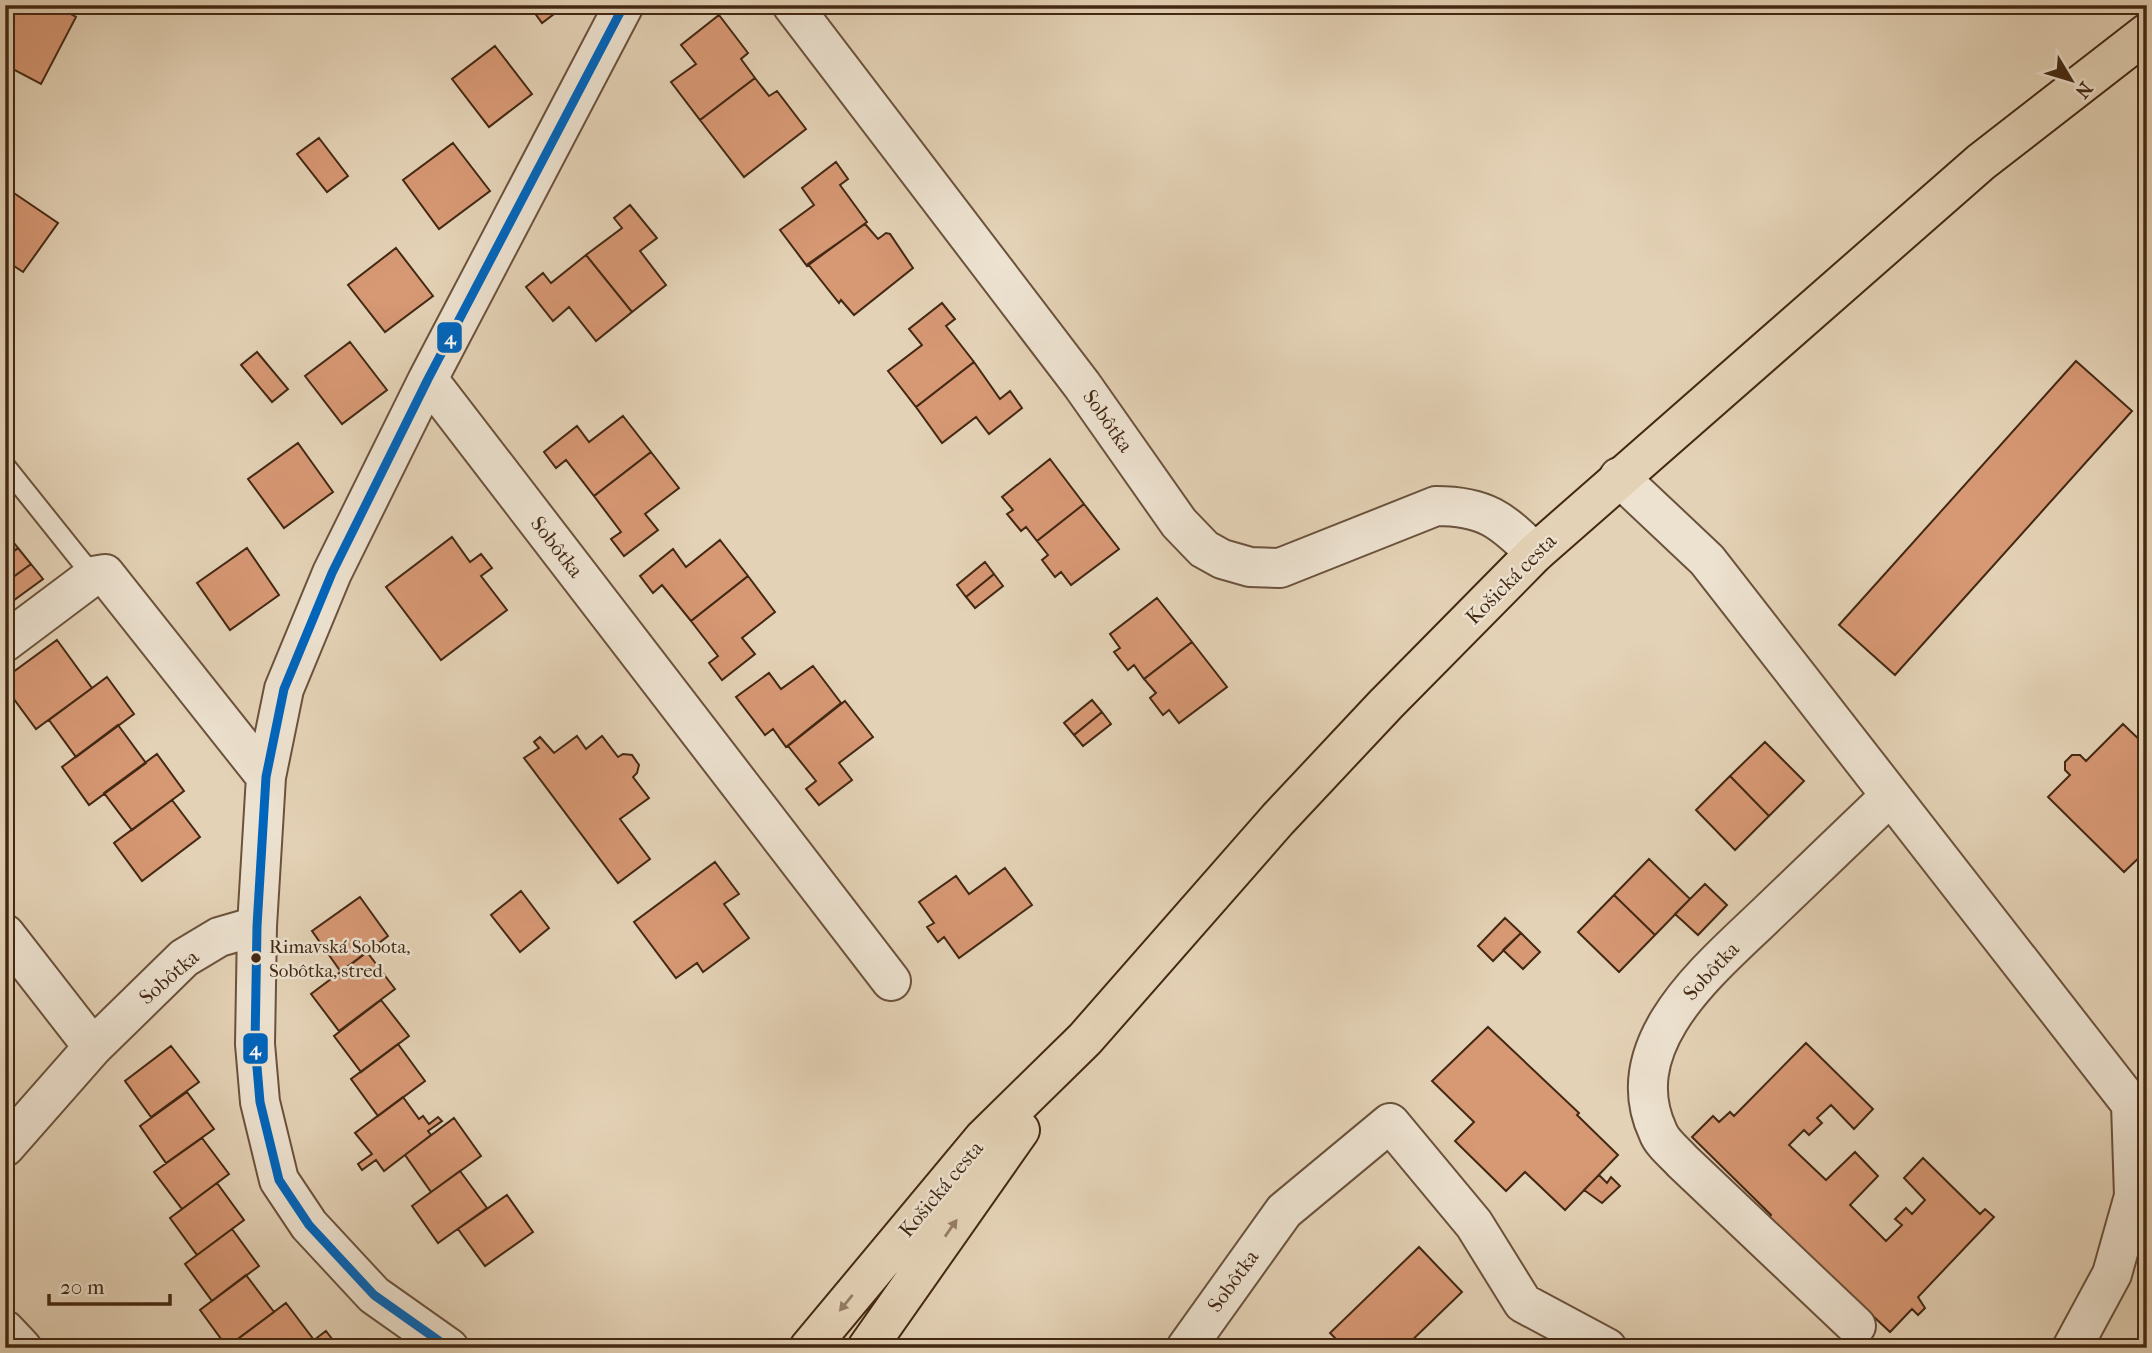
<svg xmlns="http://www.w3.org/2000/svg" width="2152" height="1353" font-family="'IM FELL French Canon',serif">
  <rect width="100%" height="100%" fill="#e4d2b6"/>
  <filter id="stains"><feTurbulence type="fractalNoise" baseFrequency=".00286" numOctaves="4"/><feColorMatrix values="0 0 0 0 .2 0 0 0 0 .09 0 0 0 0 .02 0 0 0 .5 -.17"/></filter>
  <radialGradient id="worn" r=".72"><stop offset=".6" stop-color="#630" stop-opacity="0"/><stop offset="1" stop-color="#630" stop-opacity=".3"/></radialGradient>
  <path fill="#d79874" stroke="#432813" stroke-width="2" d="M5,5H55L76,17L41,84L5,65Z
    M529,5H566L542,23Z
    M719,15L748,53L741,59L755,78L700,120L671,82L696,64L681,45Z
    M495,46L532,94L489,127L452,79Z
    M755,78L769,96L777,91L806,129L744,177L700,120Z
    M319,138L348,176L327,192L297,154Z
    M453,143L490,191L439,229L403,180Z
    M836,162L848,179L840,185L867,222L807,266L780,230L814,205L802,188Z
    M5,187L58,223L23,272L5,260Z
    M630,205L657,238L640,251L666,285L632,312L586,255L622,228L614,218Z
    M865,224L878,239L886,233L890,234L913,268L854,315L841,300L839,303L808,264Z
    M396,248L433,296L385,332L348,285Z
    M586,255L632,312L596,341L569,307L553,321L526,287L543,273L551,283Z
    M942,303L955,319L946,326L974,362L916,407L888,371L922,345L909,329Z
    M350,342L387,390L342,424L305,376Z
    M257,352L288,389L272,402L241,365Z
    M2076,361L2132,411L1895,675L1839,625Z
    M974,362L1000,399L1010,391L1022,408L989,434L976,417L942,443L916,407Z
    M623,416L651,452L594,496L566,460L556,468L544,452L577,426L589,442Z
    M298,443L333,492L284,528L248,479Z
    M651,452L679,488L645,514L658,530L624,556L611,539L621,532L594,496Z
    M1050,459L1084,504L1037,541L1026,527L1021,531L1007,514L1013,510L1002,497Z
    M1084,504L1119,549L1071,585L1061,572L1055,577L1042,560L1048,555L1037,541Z
    M7,534L18,548L5,558V535Z
    M452,537L470,562L481,554L492,568L481,576L507,610L441,660L386,587Z
    M720,540L748,576L691,621L662,585L653,593L640,576L673,549L686,567Z
    M18,548L31,564L5,583V558Z
    M247,548L279,595L230,630L197,583Z
    M985,562L994,574L966,597L957,585Z
    M31,564L43,579L10,603L5,596V583Z
    M994,574L1003,586L975,608L966,597Z
    M748,576L775,612L742,638L755,654L722,680L709,663L718,656L691,621Z
    M1157,598L1192,642L1144,679L1134,665L1128,670L1114,652L1120,648L1110,634Z
    M57,640L92,688L36,729L5,687V678Z
    M1192,642L1227,687L1179,723L1169,710L1163,715L1150,698L1156,693L1144,679Z
    M813,666L841,703L786,747L773,729L765,735L736,697L769,673L781,689Z
    M107,677L134,714L76,757L49,720Z
    M1092,700L1102,712L1074,735L1064,723Z
    M845,701L873,737L839,763L852,780L819,805L806,789L816,781L788,746Z
    M1102,712L1111,724L1083,746L1074,735Z
    M2123,724L2147,747V850L2124,872L2048,797L2070,775L2065,770V762L2072,755H2080L2086,761Z
    M118,725L146,763L89,805L62,767Z
    M577,736L586,749L602,736L618,757L623,754L632,755L639,765L637,773L633,777L649,798L620,819L650,859L618,883L524,758L539,748L534,742L540,737L554,753Z
    M1765,742L1804,781L1769,816L1730,776Z
    M157,754L184,791L132,830L104,793Z
    M1730,776L1769,816L1735,850L1696,810Z
    M172,800L200,837L142,881L114,843Z
    M1649,859L1690,899L1655,935L1614,895Z
    M715,862L739,894L724,904L749,938L703,972L697,963L676,978L634,922Z
    M1005,868L1032,905L959,958L944,937L938,942L927,927L934,923L919,902L956,876L969,894Z
    M1705,884L1727,905L1698,935L1675,914Z
    M521,891L549,928L520,952L491,915Z
    M1614,895L1655,935L1619,972L1578,932Z
    M360,897L388,936L341,972L312,931Z
    M1505,918L1521,933L1493,961L1478,946Z
    M1521,933L1540,952L1523,969L1503,950Z
    M367,952L395,989L339,1031L311,994Z
    M381,1000L409,1036L361,1072L334,1036Z
    M1488,1027L1579,1113L1577,1115L1618,1155L1565,1210L1525,1172L1506,1191L1455,1141L1474,1122L1432,1081Z
    M1806,1043L1873,1109L1854,1129L1831,1105L1817,1118L1822,1123L1809,1135L1804,1130L1789,1145L1826,1180L1855,1152L1878,1176L1850,1205L1886,1241L1902,1225L1895,1219L1906,1208L1912,1214L1925,1200L1904,1178L1923,1158L1980,1214L1985,1209L1994,1217L1918,1297L1925,1308L1918,1315L1912,1309L1890,1332L1769,1218L1771,1215L1692,1137L1713,1116L1719,1122L1730,1112L1734,1116Z
    M398,1044L425,1081L378,1116L351,1079Z
    M171,1046L199,1082L151,1117L125,1081Z
    M187,1092L214,1129L166,1163L140,1126Z
    M403,1097L419,1119L423,1116L429,1124L438,1117L442,1121L428,1131L431,1135L384,1171L376,1160L362,1170L358,1164L372,1154L355,1133Z
    M454,1118L481,1156L431,1192L405,1155Z
    M202,1138L229,1174L182,1209L154,1172Z
    M460,1171L487,1208L438,1243L412,1206Z
    M1599,1175L1607,1183L1611,1177L1620,1186L1602,1203L1584,1190Z
    M217,1183L244,1220L197,1255L170,1218Z
    M507,1195L533,1232L485,1266L458,1229Z
    M232,1229L259,1266L212,1301L185,1264Z
    M1419,1247L1462,1292L1404,1348H1345L1330,1333Z
    M246,1275L274,1312L227,1347L200,1310Z
    M286,1303L314,1340L303,1348H246L239,1338Z
    M326,1331L339,1348H303L314,1340Z"/>
  <g fill="none" stroke-linecap="round" stroke-linejoin="round">
    <defs>
      <path id="service" d="M5,466L93,576"/>
      <path id="minor" d="M792,5L1082,385L1179,523L1204,549L1222,559L1250,567L1280,568L1436,506C1485,506 1502,520 1535,553
        M428,379L891,981
        M1619,477L1707,560L2131,1104L2134,1196L2112,1274L2072,1348
        M5,642L93,576L105,574L266,777
        M5,934L93,1047L184,958L219,937L257,926
        M5,1147L93,1047
        M1856,1326L1682,1161C1674,1152 1662,1143 1658,1132C1617,1044 1710,969 1766,915C1807,876 1848,836 1889,797
        M5,1330L22,1348
        M449,1348L374,1295L309,1225L279,1180L260,1102L255,1044L257,926L266,777L284,689L332,573L428,379L624,5
        M1186,1348L1284,1211L1390,1123L1474,1224L1523,1303L1607,1348"/>
      <path id="primary" d="M809,1348L984,1138L1085,1039L1278,819L1386,704L1535,553L1981,162L2147,33
        M867,1348L1020,1130"/>
    </defs>
    <use href="#service" stroke="#6b523c" stroke-width="23"/>
    <use href="#minor" stroke="#6b523c" stroke-width="42"/>
    <use href="#primary" stroke="#432813" stroke-width="42"/>
    <use href="#service" stroke="#ede2d0" stroke-width="19"/>
    <use href="#minor" stroke="#ede2d0" stroke-width="38"/>
    <use href="#primary" stroke="#e4d2b6" stroke-width="38"/>
    <defs>
      <path id="bus-1" d="M449,1348L374,1295L309,1225L279,1180L260,1102L255,1044L257,926L266,777L284,689L332,573L428,379L624,5"/>
    </defs>
    <use href="#bus-1" stroke="#ede2d0" stroke-width="14"/>
    <use href="#bus-1" stroke="#0065bd" stroke-width="9"/>
  </g>
  <defs><path id="oneway-solid" d="M-6-.8H1V-3.2L6.5 0L1 3.2V.8H-6Z" transform="scale(1.75)"/></defs>
  <g fill="#947d64">
    <use href="#oneway-solid" transform="translate(951 1228) rotate(-55)"/>
    <use href="#oneway-solid" transform="translate(846 1303) rotate(129)"/>
  </g>
  <circle fill="#432813" stroke="#ede2d0" stroke-width="2.5" cx="256" cy="958" r="6"/>
  <g text-anchor="middle" dominant-baseline="central" stroke-width="5" stroke-linejoin="round" paint-order="stroke">
    <g font-size="19" fill="#432813" stroke="#ede2d0" text-anchor="start">
      <text x="269" y="947">Rimavská Sobota,<tspan x="269" dy="24">Sobôtka, stred</tspan></text>
    </g>
    <g font-size="21" fill="#432813" stroke="#ede2d0">
      <text transform="translate(1108 421) rotate(55)">Sobôtka</text>
      <text transform="translate(557 547) rotate(52)">Sobôtka</text>
      <text transform="translate(1511 579) rotate(-45)">Košická cesta</text>
      <text transform="translate(1711 971) rotate(-47)">Sobôtka</text>
      <text transform="translate(169 977) rotate(-41)">Sobôtka</text>
      <text transform="translate(941 1189) rotate(-50)">Košická cesta</text>
      <text transform="translate(1233 1281) rotate(-54)">Sobôtka</text>
    </g>
  </g>
  <g stroke="#ede2d0" stroke-width="2.5">
    <rect x="436" y="321" width="27" height="33" rx="7" fill="#0065bd"/>
    <rect x="242" y="1032" width="27" height="33" rx="7" fill="#0065bd"/>
  </g>
  <g font-size="19" text-anchor="middle" font-weight="bold" fill="#fff">
    <text x="450" y="344">4</text>
    <text x="255" y="1055">4</text>
  </g>
  <rect width="2152" height="1353" fill="none" stroke="#e4d2b6" stroke-width="28"/>
  <rect x="7" y="7" width="2138" height="1339" fill="none" stroke="#432813" stroke-width="3.5"/>
  <rect x="14" y="14" width="2124" height="1325" fill="none" stroke="#432813" stroke-width="2"/>
  <g transform="translate(2071 80) rotate(128)" stroke="#ede2d0" stroke-width="5" paint-order="stroke">
  <path d="M0-5L12 26L0 18L-12 26Z" fill="#432813"/>
  <text y="-10" font-size="19" font-weight="bold" text-anchor="middle" fill="#432813">N</text>
  </g>
  <path d="M49 1294v10h121v-10" fill="none" stroke="#432813" stroke-width="3.5"/>
  <text x="60" y="1294" font-size="21" fill="#432813" stroke="#ede2d0" stroke-width="5" paint-order="stroke">20 m</text>
  <rect width="100%" height="100%" filter="url(#stains)"/>
  <rect width="100%" height="100%" fill="url(#worn)"/>
</svg>
